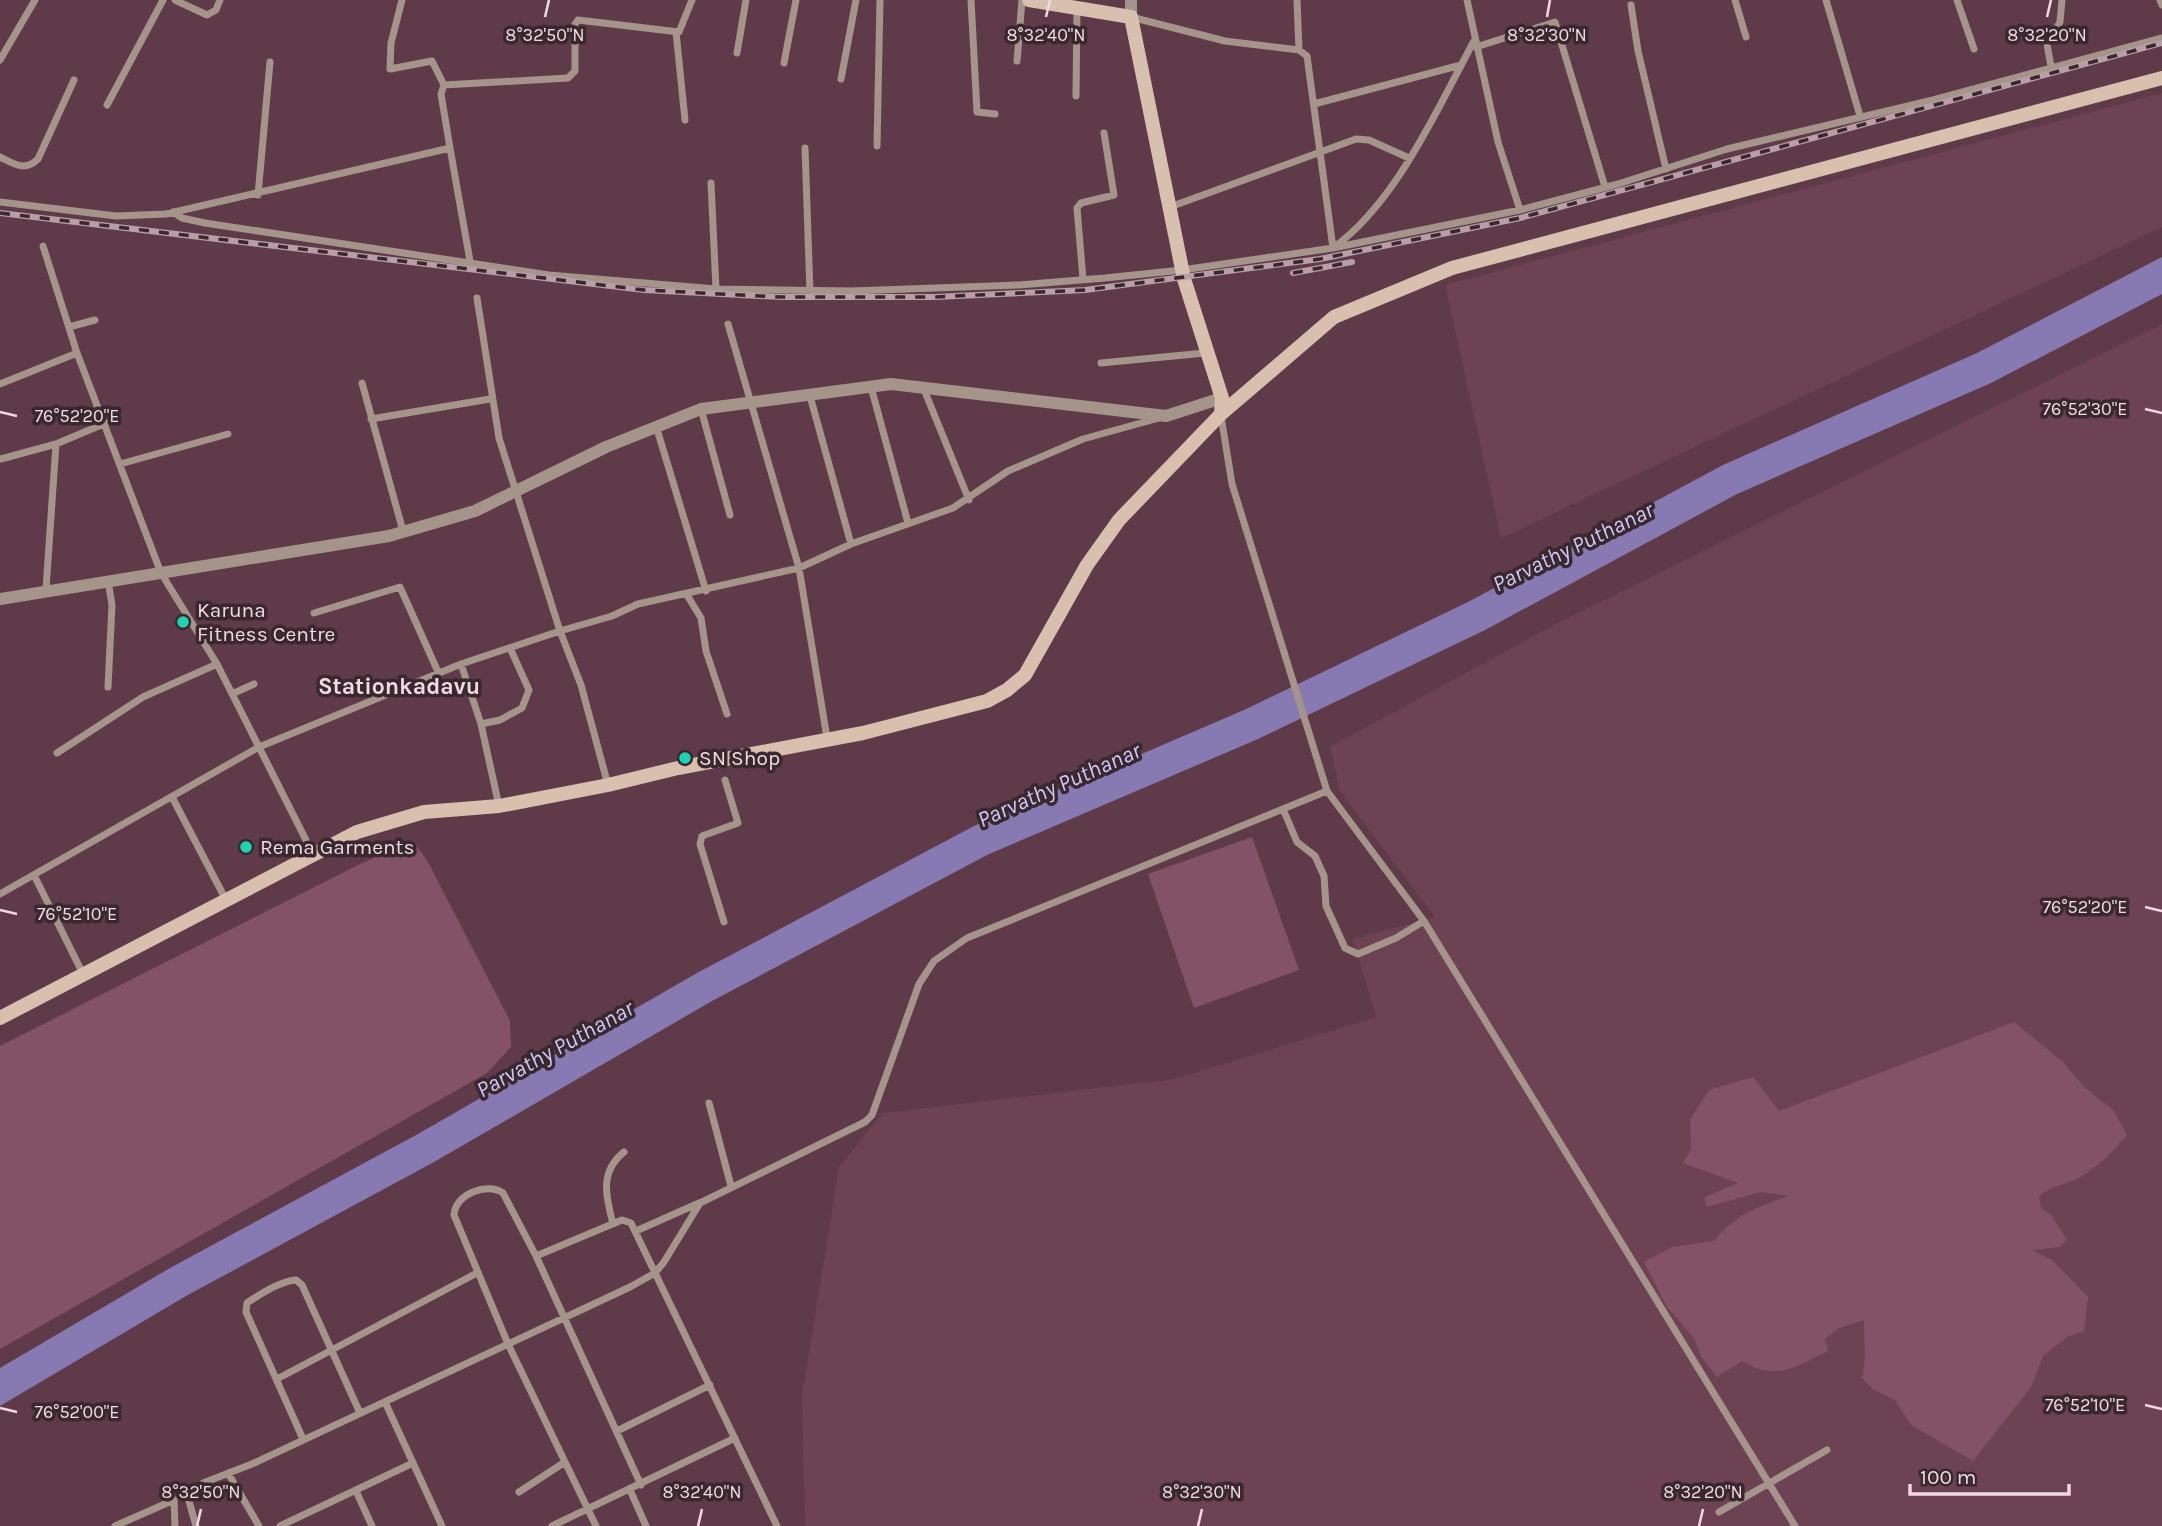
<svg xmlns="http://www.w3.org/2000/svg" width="2162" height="1526" font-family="Karla,sans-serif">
  <rect width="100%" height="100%" fill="#5f3b49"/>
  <path fill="#6d4253" d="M2162,93V227L1501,538L1445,285Z
    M2162,324V1526H805L802,1396L839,1167L883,1113L1175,1079L1376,1017L1353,939L1435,917L1340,791L1330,747L1552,626Z"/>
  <path fill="#845266" d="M1252,837L1299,970L1194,1008L1148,874Z
    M413,841L428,862L510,1021L511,1047L487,1073L0,1349V1046L360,864Z
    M2014,1022L2063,1062L2083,1086L2114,1111L2127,1135C2113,1151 2099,1166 2080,1177C2066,1185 2052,1185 2039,1196L2041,1208L2051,1215L2067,1240L2059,1247L2033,1250L2053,1261L2088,1297L2084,1331L2067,1337L2043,1356L2031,1387L1973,1461L1911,1425L1895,1400L1873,1389L1862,1378L1865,1361L1864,1320L1839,1328L1825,1339L1828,1351C1794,1367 1778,1382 1742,1361L1717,1377L1702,1358L1694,1338L1667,1307L1644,1262L1672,1247L1714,1241C1736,1214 1757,1208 1788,1196L1761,1192L1706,1207L1705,1197L1738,1183L1683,1163L1691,1149L1690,1120L1709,1090L1753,1077L1779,1111Z"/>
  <path fill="#877ab2" d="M2162,257V294L1991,383L1737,494L1485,630L1258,739L987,855L712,1001L434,1162L186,1296L0,1406V1368L170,1268L418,1134L697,973L974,826L1244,710L1470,601L1723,465L1977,353Z"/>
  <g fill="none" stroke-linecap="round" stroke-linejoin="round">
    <path stroke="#a5948a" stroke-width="7" d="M175,0L207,15L216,10L220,0
      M402,0L391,43L390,69L432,61L444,85
      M971,0L977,112L995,114
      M1297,0L1299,50
      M1467,0L1498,142L1520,210
      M1735,0L1746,37
      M1826,0L1860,116
      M1957,0L1974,49
      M2160,0L2162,5
      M1631,5L1638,51L1666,169
      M1131,17L1225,41L1299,50L1307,56L1333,248C1397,202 1437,109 1474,41
      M676,32L685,120
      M1476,47L1555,22L1605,187
      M737,53L746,0
      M0,60L35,0
      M1017,61L1022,0
      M784,63L796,0
      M2051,67L2047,44L2060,22L2062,0
      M841,79L856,0
      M1076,96L1077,8
      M1314,104L1461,65
      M107,105L163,0
      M877,146L880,0
      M450,148L470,261
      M805,148L810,292
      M0,157C14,164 25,172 38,159L74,80
      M711,183L716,289
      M258,195L270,62
      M0,202L116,216L166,214L450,148L441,94L444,85L568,78L575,71V24L578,20L679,32L692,0
      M1170,207L1356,139L1369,140L1409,158
      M173,212L182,218L205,223L549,275L716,289L852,291L1019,285L1105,278L1182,270L1333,248L1520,210L1618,184L1727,149L1933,100L2162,38
      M43,246L77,353L161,573L217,664L313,854
      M1083,279L1077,208L1081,203L1114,195L1104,133
      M728,324L799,568L827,738
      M69,327L95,320
      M1101,363L1205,353
      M362,383L403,531
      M0,384L77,353
      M871,387L908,523
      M923,387L969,500
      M810,396L851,544
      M701,409L730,515
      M1221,416L1232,484L1327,791L1424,921L1795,1526
      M371,419L490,399
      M656,426L706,591
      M1,459L56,444L106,423
      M120,464L228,434
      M46,589L56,444
      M687,595L701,618L706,651L727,714
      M314,613L400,587L439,674
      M461,664L481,724L499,806
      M108,687L112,605L108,581
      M232,694L254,684
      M481,724L500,720L522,708L529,690L510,648
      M57,753L143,697L217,664
      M608,785L581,685L560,631L612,616L638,604L799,568L851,544L953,508L1008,471L1083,439L1159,418
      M172,797L226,900
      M1283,809L1297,842L1315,856L1324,876L1326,906L1345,948L1358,954L1396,938L1424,921
      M34,875L83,974
      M0,894L259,747L461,664L560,631L499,438L477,298
      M724,922L700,844L702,836L738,823L725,780
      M709,1103L731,1186
      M613,1224C606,1197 599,1172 624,1152
      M636,1231L699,1203
      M536,1256L622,1220L631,1223L777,1526
      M277,1379L477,1273
      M385,1402L442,1526
      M617,1431L710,1385
      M303,1439L246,1312L247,1303C260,1294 281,1281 296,1280L302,1285L360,1413
      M228,1473L259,1526
      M630,1490L646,1526
      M356,1491L372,1526
      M519,1492L565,1462
      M1719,1512L1827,1450
      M115,1526L174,1500L175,1526
      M196,1526L189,1501L203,1483L252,1464L630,1287L655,1273L664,1262L700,1203L865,1122L872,1115L919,984L934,961L967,938L1327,791
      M280,1526L413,1463
      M552,1526L735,1438
      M596,1526L508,1344L454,1215C455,1194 487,1182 503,1193L536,1256L641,1485"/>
    <path stroke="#a5948a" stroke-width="12" d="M1131,17V0
      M0,599L389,536L475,511L606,447L701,409L891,384L1166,416L1222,398"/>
    <path stroke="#d9bfae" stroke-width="14" d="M1029,0L1131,17L1184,279L1222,398L1221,414
      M0,1018L357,832L424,812L499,806L608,785L678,768L863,733L987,701L1007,690L1025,675L1087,565L1119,520L1221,414L1334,317L1452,268L2162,78"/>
    <defs>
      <path id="rail" d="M0,213L644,290L781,297H935L1085,290L1320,259L1520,218L2162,43
        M1293,273L1352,262"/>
    </defs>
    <use href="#rail" stroke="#b99da7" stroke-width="6"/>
    <use href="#rail" stroke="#39282e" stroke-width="3.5" stroke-dasharray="10" stroke-linecap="butt"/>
  </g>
  <path fill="none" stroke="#f1dae1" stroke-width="2.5" d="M545,17L549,0M1046,17L1050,0M1547,17L1550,0M2047,17L2051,0M2145,409L2162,413M0,412L17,416M2145,907L2162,911M0,910L17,914M2145,1405L2162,1409M0,1408L17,1412M197,1526L201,1509M698,1526L702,1509M1198,1526L1202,1509M1699,1526L1703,1509"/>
  <g fill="#1ad5b2" stroke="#39282e" stroke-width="2.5">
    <circle cx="183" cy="622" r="7"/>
    <circle cx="685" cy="758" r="7"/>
    <circle cx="246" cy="847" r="7"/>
  </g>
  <g text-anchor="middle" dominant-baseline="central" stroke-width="7" stroke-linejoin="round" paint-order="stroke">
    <g font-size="21" fill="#f1dae1" stroke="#39282e" text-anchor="start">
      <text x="197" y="610">Karuna<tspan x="197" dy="24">Fitness Centre</tspan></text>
      <text x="699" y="758">SN Shop</text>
      <text x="260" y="847">Rema Garments</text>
    </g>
    <g font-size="23" font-style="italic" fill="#d1c7f8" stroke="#39282e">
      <text transform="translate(1573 547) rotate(-26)">Parvathy Puthanar</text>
      <text transform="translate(1059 785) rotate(-24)">Parvathy Puthanar</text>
      <text transform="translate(555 1049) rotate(-29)">Parvathy Puthanar</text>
    </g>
    <g font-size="23" font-weight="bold" fill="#f1dae1" stroke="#39282e">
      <text x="399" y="686">Stationkadavu</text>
    </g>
  </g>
  <g font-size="18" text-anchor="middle" fill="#f1dae1" stroke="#39282e" stroke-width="7" stroke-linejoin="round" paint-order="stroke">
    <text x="545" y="41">8°32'50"N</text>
    <text x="1046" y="41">8°32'40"N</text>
    <text x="1547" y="41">8°32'30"N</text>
    <text x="2047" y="41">8°32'20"N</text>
    <text x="2085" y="415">76°52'30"E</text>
    <text x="77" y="422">76°52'20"E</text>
    <text x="2085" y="913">76°52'20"E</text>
    <text x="77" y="920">76°52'10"E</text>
    <text x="2085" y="1411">76°52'10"E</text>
    <text x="77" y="1418">76°52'00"E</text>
    <text x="201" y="1498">8°32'50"N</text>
    <text x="702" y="1498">8°32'40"N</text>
    <text x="1202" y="1498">8°32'30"N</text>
    <text x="1703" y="1498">8°32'20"N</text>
  </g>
  <path d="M1910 1484v10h159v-10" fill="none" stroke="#f1dae1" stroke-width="3.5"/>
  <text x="1920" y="1484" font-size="21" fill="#f1dae1" stroke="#39282e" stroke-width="5" paint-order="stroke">100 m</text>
</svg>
